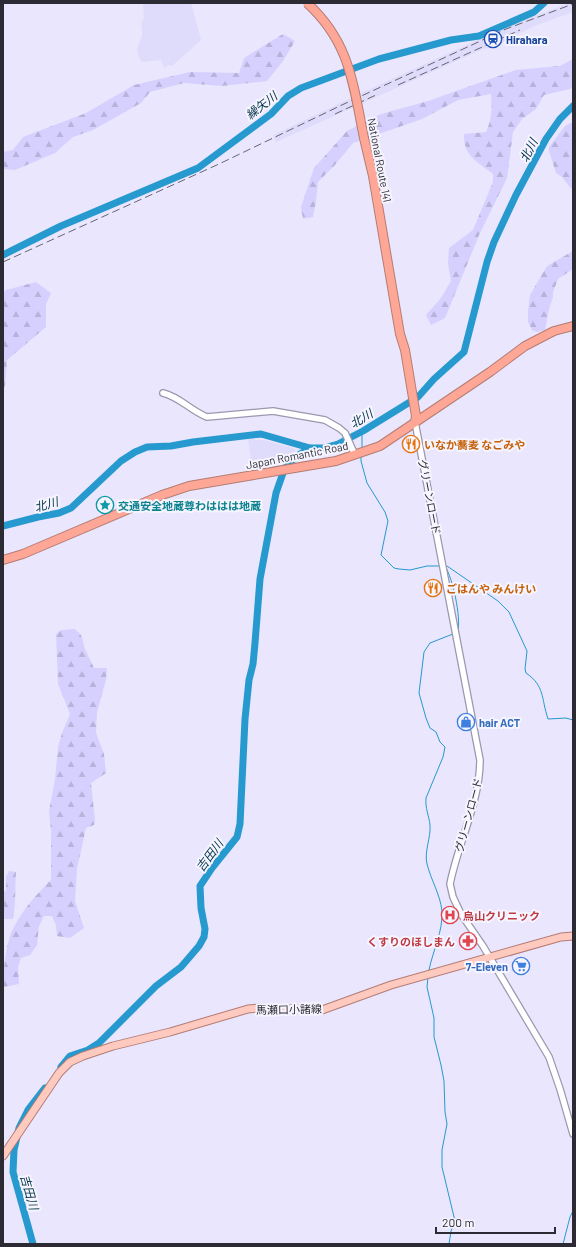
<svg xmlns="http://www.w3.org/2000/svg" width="576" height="1247" font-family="Barlow,'Noto Sans JP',sans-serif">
  <defs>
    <pattern id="forest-firs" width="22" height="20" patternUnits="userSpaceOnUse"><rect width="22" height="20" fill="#d6d0fe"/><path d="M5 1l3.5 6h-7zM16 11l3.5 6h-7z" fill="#b8b3da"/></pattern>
  </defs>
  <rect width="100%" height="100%" fill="#e9e6fe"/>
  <path fill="#dfdbfa" d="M143,3H191L201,40L172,66L169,65L164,68L161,60L142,62L139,57L137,49L142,36V29L141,23L144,19Z
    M569,3H573V12L537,25L522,32L517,34L513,42L508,44L506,41L493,47L483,49L276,142L273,135L368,90L506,27Z
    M253,438L255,440H264L293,448L296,451L284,463L252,468L248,439Z"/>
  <path fill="url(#forest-firs)" d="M283,34L295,41L283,61L267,81L222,86L184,83L150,92L141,103L93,130L73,137L55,153L15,170L3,169V152L13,150L23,137L86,113L134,85L190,72L239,73L244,58Z
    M573,59V87L570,89L544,95L536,109L522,119L513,132L507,178L480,233L445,318L431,325L426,315L441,298L451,281L448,263L449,248L473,230L493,182V174C478,162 463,156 464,134L486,132C492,119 492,108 491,94L458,100L422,119L353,143L334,166L318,182L316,201L313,217L303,219L301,207L314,168L347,131L381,114L428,101L516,70L560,66Z
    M571,123H573V191L562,177L556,173L549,151V147L565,126Z
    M573,251V269L558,279L553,292V297L549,309L545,330L537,332L532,330L528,322V310L530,295L547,266Z
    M36,282L51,293L46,304V327L7,360L5,386L3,390V293L6,290Z
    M75,629L81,635L85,649L94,668H107L106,680L97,712L96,733L104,754L106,773L91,783L95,820L94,825L86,828L77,869L75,901L84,928L70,938L57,936L56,925L52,916H44L39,926L37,945L30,955L21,958L18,967L19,984L3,987C3,972 6,940 14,927C23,909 37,894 51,880V831L49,811L55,780L58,747L62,733L70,714L58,684L56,634L61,630Z
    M9,871L16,872C15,888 16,903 13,919H3V892L6,891V877Z"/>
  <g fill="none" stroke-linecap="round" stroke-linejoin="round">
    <path stroke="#2699ce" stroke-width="1" d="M362,449V433L363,431
      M361,456V461L367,483L385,512L388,521L381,555L394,568L399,569L410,570L427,566H440
      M445,566C453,579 461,616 458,632
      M447,566L498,601L509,612L527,651L525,669L526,673C545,686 541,698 548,719L566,718L573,720
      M429,970C433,950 443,932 442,911C440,894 431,880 427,864C424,851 431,838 430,825C429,816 425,808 426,798L443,757L445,747L440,742L436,732L430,728L426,718L419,693L424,652L430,643L453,634
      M428,977L427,987L434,1018V1037L441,1065L444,1081L445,1112L447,1124L442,1150V1167L455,1221L451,1231L449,1244
      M563,1244L570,1217L573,1211"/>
    <path stroke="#2699ce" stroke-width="7" d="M3,255L61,226L198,168L271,114L288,96L301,88L379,59L451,40L479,36L534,12L544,3
      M287,465L297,456L310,448
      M3,526L38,517L59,513L71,508L121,461L135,452L147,447L171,446L193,442L261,434L310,448H324L338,444L363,431L418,397L434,379L464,352L487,262L494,242L516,195L546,139L560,119L573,106
      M61,1067L70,1056L88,1050L99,1043L156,986L181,967L199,946L204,937L205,929L201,908L200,886L212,868L237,837L240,824L245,719L249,680L253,664L255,643L260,579L276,493L283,473
      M33,1244L13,1172L14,1150L19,1128L28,1110L45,1088"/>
    <defs>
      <path id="minor" d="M163,393C180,397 191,411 207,417L273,411L325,420L339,428L345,433L355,455
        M415,422L480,760C480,802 458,843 450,884L453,897L461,914L483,946L549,1057L560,1089L573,1134"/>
      <path id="major" d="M3,1156L59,1073L70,1062L83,1056L113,1046L170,1032L248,1009L259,1008L322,1010L391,985L561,937L573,936"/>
      <path id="highway" d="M364,138L373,176L400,334L405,350L416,416L415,422
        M3,560L23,554L162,495L189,486L336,461L380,446L490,372L525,346L554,331L573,326"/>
    </defs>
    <use href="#minor" stroke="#9a98ad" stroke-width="8"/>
    <use href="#major" stroke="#b47c73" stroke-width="9"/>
    <use href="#highway" stroke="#b47c73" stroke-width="10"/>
    <use href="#minor" stroke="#fff" stroke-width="5.5"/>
    <use href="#major" stroke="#fecac0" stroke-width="7"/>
    <use href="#highway" stroke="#fea796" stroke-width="8"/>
    <path stroke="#666572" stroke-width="1" stroke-dasharray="8 4" stroke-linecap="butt" d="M398,85L520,30
      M335,114L376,95
      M3,262L219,164L344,104L474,44L506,29L573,4"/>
    <defs>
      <path id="highway-bridge" d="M307,3C350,42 353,84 364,138"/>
    </defs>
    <use href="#highway-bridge" stroke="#b47c73" stroke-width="10" stroke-linecap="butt"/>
    <use href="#highway-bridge" stroke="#fea796" stroke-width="8"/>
  </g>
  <defs>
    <symbol id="station-ring" viewBox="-11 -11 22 22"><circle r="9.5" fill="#f6f5ff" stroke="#1a4fb4" stroke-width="1.5"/><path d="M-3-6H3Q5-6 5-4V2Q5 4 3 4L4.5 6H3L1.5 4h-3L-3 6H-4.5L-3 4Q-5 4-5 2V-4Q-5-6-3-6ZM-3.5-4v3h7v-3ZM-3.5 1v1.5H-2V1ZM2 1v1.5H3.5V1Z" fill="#1a4fb4"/></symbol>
    <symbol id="restaurant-ring" viewBox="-11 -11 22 22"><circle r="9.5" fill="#f6f5ff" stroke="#e8710a" stroke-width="1.5"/><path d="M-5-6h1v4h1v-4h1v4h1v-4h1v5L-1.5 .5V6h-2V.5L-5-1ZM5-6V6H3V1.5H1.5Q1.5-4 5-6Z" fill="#e8710a"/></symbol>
    <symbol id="sight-ring" viewBox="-11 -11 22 22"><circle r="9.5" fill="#f6f5ff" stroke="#0f9aa8" stroke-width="1.5"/><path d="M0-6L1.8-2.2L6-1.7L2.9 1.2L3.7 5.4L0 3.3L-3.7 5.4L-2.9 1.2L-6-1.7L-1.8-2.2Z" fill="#0f9aa8"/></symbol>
    <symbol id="shop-ring" viewBox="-11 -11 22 22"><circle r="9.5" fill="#f6f5ff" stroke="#3f7fe0" stroke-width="1.5"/><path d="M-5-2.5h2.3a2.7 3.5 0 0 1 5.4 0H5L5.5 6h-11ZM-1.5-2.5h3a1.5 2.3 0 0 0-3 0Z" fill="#3f7fe0"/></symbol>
    <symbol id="hospital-ring" viewBox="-11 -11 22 22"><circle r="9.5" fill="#f6f5ff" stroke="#e0444e" stroke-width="1.5"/><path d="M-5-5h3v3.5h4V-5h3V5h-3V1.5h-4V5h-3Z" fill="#e0444e"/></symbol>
    <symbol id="pharmacy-ring" viewBox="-11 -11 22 22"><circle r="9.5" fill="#f6f5ff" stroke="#e0444e" stroke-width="1.5"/><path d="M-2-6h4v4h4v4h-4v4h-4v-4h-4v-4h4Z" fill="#e0444e"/></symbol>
    <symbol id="supermarket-ring" viewBox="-11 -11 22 22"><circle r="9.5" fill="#f6f5ff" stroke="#3f7fe0" stroke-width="1.5"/><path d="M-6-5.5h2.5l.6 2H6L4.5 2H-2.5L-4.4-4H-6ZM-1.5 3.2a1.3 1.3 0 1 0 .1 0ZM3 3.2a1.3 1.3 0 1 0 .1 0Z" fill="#3f7fe0"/></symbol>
  </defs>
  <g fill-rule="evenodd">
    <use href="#station-ring" x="483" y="29" width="20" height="20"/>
    <use href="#restaurant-ring" x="401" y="434" width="20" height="20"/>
    <use href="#sight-ring" x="95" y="495" width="20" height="20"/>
    <use href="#restaurant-ring" x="423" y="578" width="20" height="20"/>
    <use href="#shop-ring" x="456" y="712" width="20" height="20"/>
    <use href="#hospital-ring" x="440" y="905" width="20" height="20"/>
    <use href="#pharmacy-ring" x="458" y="931" width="20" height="20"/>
    <use href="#supermarket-ring" x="511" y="956" width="20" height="20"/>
  </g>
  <g text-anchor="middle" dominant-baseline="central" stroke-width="4" stroke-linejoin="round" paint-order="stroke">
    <g font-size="11" font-weight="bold" fill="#164399" stroke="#f6f5ff" text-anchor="start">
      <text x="506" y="39">Hirahara</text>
    </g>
    <g font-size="11" fill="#2c2b33" stroke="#f6f5ff">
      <text transform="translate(380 160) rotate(79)">National Route 141</text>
      <text transform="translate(297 455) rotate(-11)">Japan Romantic Road</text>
      <text transform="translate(430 497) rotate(79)">グリーンロード</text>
      <text transform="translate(468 815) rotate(-75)">グリーンロード</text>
      <text transform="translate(289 1009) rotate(-1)">馬瀬口小諸線</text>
    </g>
    <g font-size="11" font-weight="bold" fill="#c56008" stroke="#f6f5ff" text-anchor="start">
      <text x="424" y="444">いなか蕎麦 なごみや</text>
      <text x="446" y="588">ごはんや みんけい</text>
    </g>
    <g font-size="11" font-weight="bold" fill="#0d838f" stroke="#f6f5ff" text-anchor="start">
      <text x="118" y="505">交通安全地蔵尊わははは地蔵</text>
    </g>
    <g font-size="11" font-weight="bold" fill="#366cbe" stroke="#f6f5ff" text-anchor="start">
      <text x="479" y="722">hair ACT</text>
      <text x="508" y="966" text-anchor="end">7-Eleven</text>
    </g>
    <g font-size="11" font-weight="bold" fill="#be3a42" stroke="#f6f5ff" text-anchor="start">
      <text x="463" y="915">烏山クリニック</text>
      <text x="455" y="941" text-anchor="end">くすりのほしまん</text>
    </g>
    <g font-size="12" font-style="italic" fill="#003147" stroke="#f6f5ff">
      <text transform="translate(261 105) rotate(-38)">繰矢川</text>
      <text transform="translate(528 150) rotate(-63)">北川</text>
      <text transform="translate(361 418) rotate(-31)">北川</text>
      <text transform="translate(46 504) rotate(-16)">北川</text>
      <text transform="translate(209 855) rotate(-53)">吉田川</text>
      <text transform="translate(30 1192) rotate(74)">吉田川</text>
    </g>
  </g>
  <rect width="576" height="1247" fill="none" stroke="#2c2b33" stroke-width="8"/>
  <path d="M436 1227v6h119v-6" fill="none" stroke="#2c2b33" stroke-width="2"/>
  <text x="442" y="1227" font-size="12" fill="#2c2b33" stroke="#f6f5ff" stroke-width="3" paint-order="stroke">200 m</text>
</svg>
